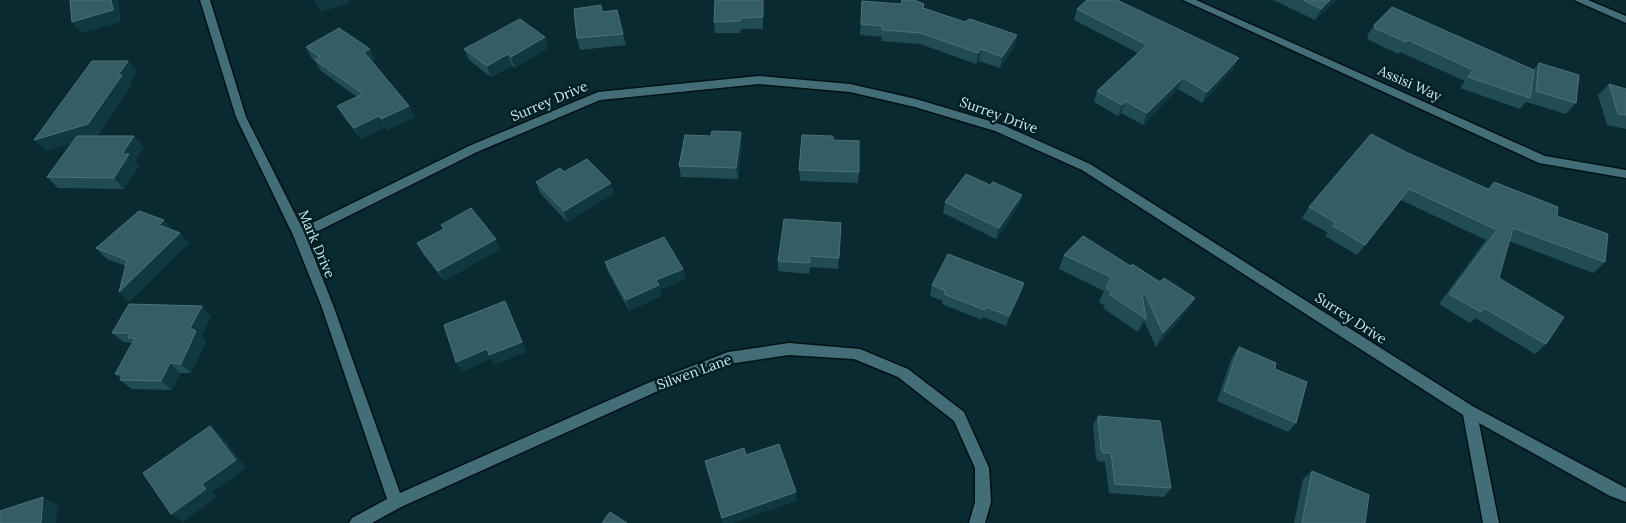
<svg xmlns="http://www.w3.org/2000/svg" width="1626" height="523" font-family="Lora,serif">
  <rect width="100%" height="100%" fill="#082a30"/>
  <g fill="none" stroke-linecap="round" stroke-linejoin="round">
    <defs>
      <path id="minor" d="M200,0H210L246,117L302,228L469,146L598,92L759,76L850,84L916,99L1003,125L1090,164L1474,407L1626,488V502L1610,496L1479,423L1499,523H1483L1463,415L1082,170L995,131L915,107L850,92L759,84L600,100L477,152L306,237L333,305L400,493L648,383L728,352L789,343L860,349L908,369L964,412L989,468L991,502L985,523H969L975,502V468L954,421L898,377L854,359L789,355L729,364L658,391L401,507L372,523H349L352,518L387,499L321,305L293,235L236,117Z
        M1183,0H1196L1545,156L1626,170V178L1539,163Z
        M1574,0H1588L1626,16V23Z"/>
    </defs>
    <use href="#minor" stroke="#001115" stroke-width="3"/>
    <use href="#minor" fill="#436e77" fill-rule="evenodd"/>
  </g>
  <path fill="#224c54" d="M1273,0H1336L1315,20Z
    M862,1L924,8L1015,46L1000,68L979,61L976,64L920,44L881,41L882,37L860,35Z
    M763,6V29H741L740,33H715L714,22Z
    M1077,9L1233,69L1202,103L1178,89L1143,125L1121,113L1118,116L1094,102L1097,91L1138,53L1074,20Z
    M602,12L623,34L626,45L580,50L577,38Z
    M1374,25L1533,70L1539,63L1576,103L1566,114L1526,102L1520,109L1460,88L1465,81L1400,52L1398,54L1367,39L1368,37L1367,36Z
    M545,37L548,48L515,68L512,66L491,77L469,60L464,49Z
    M306,47L376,60L372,62L409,106L415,117L387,130L385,127L361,139L344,117L337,106L357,97L321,71L315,61L312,59Z
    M128,61L137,72L129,84L131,86L98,135L95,136H134L144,147L135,161L139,166L124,189L58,188L47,177L72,143L45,151Z
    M1609,84L1626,89V129L1607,125L1598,95Z
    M742,144L738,179L681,177L679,166Z
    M1408,153L1487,189L1494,182L1557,216L1605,262L1593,273L1509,241L1499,278L1546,344L1535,354L1475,318L1470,323L1439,304L1486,240L1401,200L1357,255L1325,236L1328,233L1302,218L1309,207Z
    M799,170L859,172L858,183L800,181Z
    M564,172L614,193L567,222L540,193L536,182Z
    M990,185L1022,195L1019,206L996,239L943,213L945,202Z
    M841,223L838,269L810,267L809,274L778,271V261Z
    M441,225L500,249L444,281L423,254L417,243L443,229Z
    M173,230L180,233L189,243L129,302L126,266L107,259L96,248Z
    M1064,255L1130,266L1132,264L1160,282L1195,298L1186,312L1156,347L1144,321L1138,332L1103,308L1104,305L1099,302L1104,291L1059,269Z
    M605,262L683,269L685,279L660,290L661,296L629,311L608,272Z
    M1024,283L1021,293L1006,326L983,317L982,320L942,304L943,301L930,296L932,285Z
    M211,316L201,336L206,341L191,373H180L172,390L132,389L120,380L121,378L115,374L132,343L123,342L112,333Z
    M1239,347L1296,423L1288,432L1217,401L1232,357Z
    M1098,416L1171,488L1164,497L1109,493L1105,462L1098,461L1096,458L1093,425Z
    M746,455L797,501L731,523H723L705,461Z
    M1312,471L1365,523H1294L1303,479Z"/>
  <path fill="#10383f" d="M111,0H118L121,22L81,33L72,22Z
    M314,0H348L349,4L320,12Z
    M1330,0H1336L1315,20L1321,9Z
    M1017,35L1015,46L1000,68L1002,57Z
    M545,37L548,48L515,68L511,57Z
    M370,49L376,60L370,64L364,52Z
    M981,49L979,61L976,64L978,53Z
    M508,54L512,66L491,77L487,66Z
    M1239,58L1233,69L1202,103L1207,92Z
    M128,61L137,72L129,84L131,86L98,135L45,151L34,140L118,75Z
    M1183,78L1178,89L1143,125L1147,113Z
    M1125,101L1121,113L1118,116L1122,105Z
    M409,106L415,117L387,130L381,119Z
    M379,116L385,127L361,139L354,128Z
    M741,132L742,144L738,179L736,168Z
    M134,136L144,147L135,161L139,166L124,189L114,178L122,154Z
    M611,183L614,193L567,222L564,211Z
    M1022,195L1019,206L996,239L999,228Z
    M164,220L173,230L159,225Z
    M180,233L189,243L129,302L119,292Z
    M496,239L500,249L444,281L438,271Z
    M683,269L685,279L660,290L661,296L629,311L626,300L656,280Z
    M1024,283L1021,293L1006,326L1009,316Z
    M1195,298L1186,312L1156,347L1163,333Z
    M505,301L527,352L494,365L491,359L462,372L456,362L487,349Z
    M202,306L211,316L201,336L206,341L191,373L181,364L190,328Z
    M170,363L180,373L172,390L161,381Z
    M210,426L221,435L246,468L213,492L217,497L183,522L171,514L202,484Z
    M796,492L797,501L731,523H723L722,518Z
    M43,497L58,506L56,523H41Z"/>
  <path fill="#355d64" stroke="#4d7279" d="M70,0H111L113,10L72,22Z
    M715,0H763V17L740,18V21L714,22Z
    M902,0H914L924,4L923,8L965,22L970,19L1017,35L1002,57L981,49L978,53L921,33L882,30V26L861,24L862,1L901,4Z
    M1087,0H1117L1239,58L1207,92L1183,78L1147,113L1125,101L1122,105L1097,91L1147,45L1077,9Z
    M1303,0H1330L1321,9Z
    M601,5L602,12L617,10L623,34L577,38L574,9Z
    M1392,7L1534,70L1530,98L1468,77L1473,70L1408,40L1406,42L1374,28L1376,26L1374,25Z
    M520,19L545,37L511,57L508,54L487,66L464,49Z
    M339,28L370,49L364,52L409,106L381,119L379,116L354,128L337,106L363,94L315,60L320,57L306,47Z
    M92,61H128L118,75H122L88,124L34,140Z
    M1539,63L1579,75L1576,103L1536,91Z
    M1609,84L1626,89V115L1618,114Z
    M712,131L741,132L736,168L679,166L685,135L711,136Z
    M1371,134L1408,153L1490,190L1494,182L1558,207L1557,216L1608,234L1605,262L1513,228L1499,278L1564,317L1546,344L1484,308L1481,312L1449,294L1497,230L1409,189L1365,245L1333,226L1335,222L1309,207Z
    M802,135L833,136V140L859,141V172L799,170Z
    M77,136H134L122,154H129L114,178L47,177Z
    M587,159L611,183L564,211L536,182L560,168L564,172Z
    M966,174L990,185L993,182L1022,195L999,228L945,202Z
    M471,208L496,239L438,271L417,243L444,229L441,225Z
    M139,211L164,220L159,225L180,233L119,292L127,260L96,248Z
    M784,219L841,223L839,258L810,256L809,263L778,261Z
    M1083,236L1132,267V264L1160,282L1164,278L1195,298L1163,333L1145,293L1142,294L1146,319L1109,294L1111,292L1106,288L1111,277L1064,255Z
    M664,237L683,269L656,280L659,285L626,300L605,262Z
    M948,254L1024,283L1009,316L986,307L985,310L944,294L946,291L932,285Z
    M505,301L522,342L489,355L487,349L456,362L444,325Z
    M129,304L202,306L190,328L196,331L181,364L170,363L161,381L120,380L123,374H115L135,338H128L131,333H112Z
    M1239,347L1276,363L1275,369L1307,382L1296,423L1224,391Z
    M1098,416L1160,421L1171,488L1115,484L1111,453H1103L1101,449Z
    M210,426L236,460L202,484L206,489L171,514L143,473Z
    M779,444L796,492L722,518L705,461L744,448L746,455Z
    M1312,471L1369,495L1365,523H1302Z
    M43,497L41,523H0V511Z
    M610,512L627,523H602Z"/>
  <g text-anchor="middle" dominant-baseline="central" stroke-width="5" stroke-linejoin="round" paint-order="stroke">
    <g font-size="14" fill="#cfe5ea" stroke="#002026">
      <text transform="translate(1410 83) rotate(24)">Assisi Way</text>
      <text transform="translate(549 101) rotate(-23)">Surrey Drive</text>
      <text transform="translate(999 115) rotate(20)">Surrey Drive</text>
      <text transform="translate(317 244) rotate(67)">Mark Drive</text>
      <text transform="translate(1351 318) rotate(33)">Surrey Drive</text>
      <text transform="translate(694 372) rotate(-20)">Silwen Lane</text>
    </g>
  </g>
</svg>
